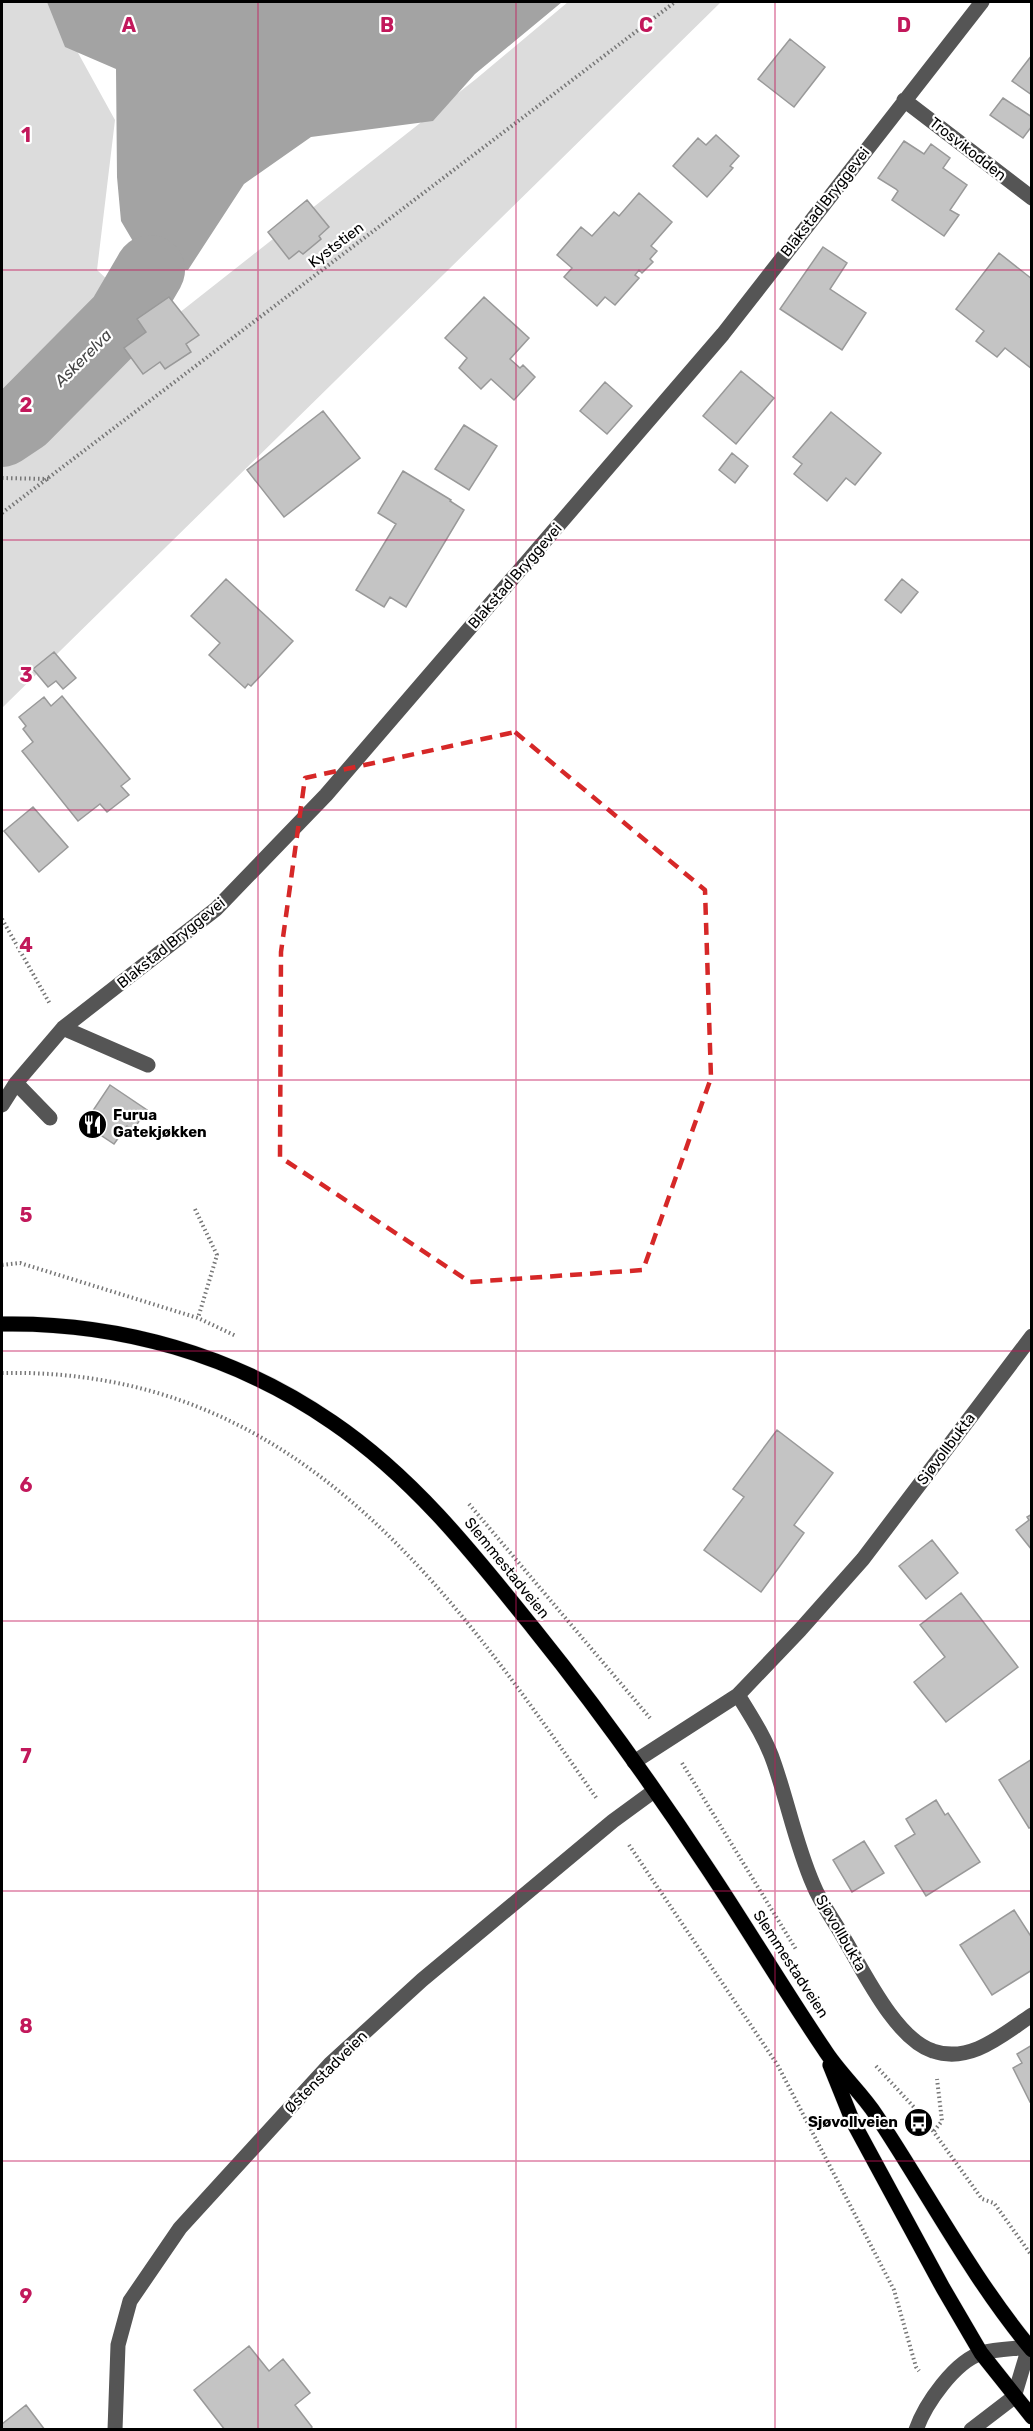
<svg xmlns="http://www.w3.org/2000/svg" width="1033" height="2431" font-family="Rubik,sans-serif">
  <rect width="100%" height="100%" fill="#fff"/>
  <path fill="#dcdcdc" d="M2,2H50L115,120L97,270L160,328L476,79L568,2H721L2,708Z"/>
  <path fill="#a3a3a3" d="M47,2H562L475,74L433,121L311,137L244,184L188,270H150L121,221L117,177L116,69L65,47Z"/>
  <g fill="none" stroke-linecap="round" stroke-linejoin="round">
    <path stroke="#a3a3a3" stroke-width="70" d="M2,432L23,418L122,318L150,270"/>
  </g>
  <path fill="#c4c4c4" stroke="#999" stroke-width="1.5" d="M790,39L825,67L794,107L758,79Z
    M1032,55V95L1012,81Z
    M1003,98L1032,117V126L1023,138L990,115Z
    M716,135L739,156L730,166L733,168L707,197L673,166L698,138L706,145Z
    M904,141L924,154L931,144L950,158L943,168L967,185L950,210L959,215L944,236L892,200L898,191L896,189L878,178Z
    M639,193L672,222L651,246L657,251L650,259L653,262L642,273L639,270L635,275L639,278L615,305L605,297L597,306L564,277L572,268L557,255L581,227L592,236L614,212L619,216Z
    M307,200L329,227L319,236L321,239L303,254L299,251L289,259L268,232Z
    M823,247L847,263L830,289L866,313L842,350L780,309Z
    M999,253L1032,279V369L1005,348L997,357L976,341L984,331L956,309Z
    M169,297L199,335L186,344L191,352L165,369L160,362L143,374L124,348L146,332L137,319Z
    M484,297L529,338L510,359L520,368L523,365L535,377L514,400L491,379L481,389L459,368L467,358L445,338Z
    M741,371L774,398L736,444L703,416Z
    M605,382L632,406L607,434L580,411Z
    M323,411L360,458L284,517L247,470Z
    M831,412L881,453L855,485L846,478L827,501L794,474L802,464L793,457Z
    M464,425L497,446L469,490L435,469Z
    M732,453L748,466L735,483L719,470Z
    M403,471L451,500L450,501L464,510L406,607L390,597L384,607L356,590L396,524L378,513Z
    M226,579L293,641L251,686L248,684L245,688L209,655L220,643L191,616Z
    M902,579L918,592L901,613L885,600Z
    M54,652L76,678L63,689L56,681L48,687L33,669Z
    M62,696L130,779L121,786L129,795L107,812L100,804L78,821L22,751L33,742L23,729L26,726L19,717L44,697L51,706Z
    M33,807L68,847L39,872L4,831Z
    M110,1085L147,1110L133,1130L127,1126L114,1144L84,1124Z
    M777,1430L833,1473L794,1525L804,1533L761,1592L704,1550L744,1497L733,1489Z
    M1032,1514V1550L1016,1530L1029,1520L1027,1517Z
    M932,1540L958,1573L926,1599L899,1566Z
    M961,1593L1018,1667L946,1722L914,1682L945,1657L920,1625Z
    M1032,1759V1827L1029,1828L999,1780Z
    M936,1800L945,1815L948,1813L980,1862L926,1896L895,1846L915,1834L906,1819Z
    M864,1841L884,1873L852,1892L833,1860Z
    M1014,1910L1032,1938V1970L992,1995L960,1945Z
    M1032,2045V2101L1030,2102L1013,2068L1022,2063L1017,2054Z
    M249,2346L269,2371L283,2359L310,2393L295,2405L312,2427L310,2430H225L194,2390Z
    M26,2405L45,2430H2V2424Z"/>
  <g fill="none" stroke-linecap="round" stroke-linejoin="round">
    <defs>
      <path id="major" d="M2,1324C119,1322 235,1355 332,1422C413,1477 473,1553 534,1629C596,1706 654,1787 708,1869C748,1929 784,1990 824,2049C839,2073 861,2092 876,2115C928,2193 972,2278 1032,2350
        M830,2065L853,2122L943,2288L981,2353L1032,2417"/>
    </defs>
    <use href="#major" stroke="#dbdbdb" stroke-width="16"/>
    <path stroke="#777" stroke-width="4" stroke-dasharray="1.5 3" stroke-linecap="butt" d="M2,478L49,479
      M2,513L675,2
      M2,919L50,1004
      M195,1209L217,1255L198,1318
      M2,1265L20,1263L198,1318L236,1336
      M2,1373C295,1367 446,1583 597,1799
      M469,1504L650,1718
      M682,1763L797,1951
      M629,1845L777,2064L894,2290L916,2367L919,2371
      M876,2066L923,2117L982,2199L994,2203L1032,2256
      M934,2131L942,2121L937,2079"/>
    <path stroke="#555" stroke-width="15" d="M904,100L1032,198
      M63,1028L148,1065
      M16,1083L50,1118
      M2,1105L16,1083L63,1028L216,909L326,795L723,334L982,2
      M738,1695C751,1716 766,1739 774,1763C788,1803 796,1845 813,1884C820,1902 833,1919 842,1935C862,1968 895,2039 933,2051C971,2064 1003,2034 1032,2015
      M634,1762L738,1695L800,1630L863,1559L1032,1336
      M115,2430L118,2345L130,2301L180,2228L330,2064L422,1980L613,1821L654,1791
      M916,2430C925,2404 955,2361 982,2353C996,2349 1014,2349 1029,2347L1014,2397L971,2430"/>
    <use href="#major" stroke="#000" stroke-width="15"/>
  </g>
  <path fill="none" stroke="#d62828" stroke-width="4.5" stroke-dasharray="12 8" stroke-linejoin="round" d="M515,732L705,890L711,1078L643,1270L470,1282L280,1157L281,952L305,778Z"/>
  <path fill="none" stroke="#c2185b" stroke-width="1.5" stroke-opacity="0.55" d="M258,2V2430M516,2V2430M775,2V2430M2,270H1032M2,540H1032M2,810H1032M2,1080H1032M2,1351H1032M2,1621H1032M2,1891H1032M2,2161H1032"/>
  <defs>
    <symbol id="restaurant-disc" viewBox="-11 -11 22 22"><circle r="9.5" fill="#000" stroke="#fff"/><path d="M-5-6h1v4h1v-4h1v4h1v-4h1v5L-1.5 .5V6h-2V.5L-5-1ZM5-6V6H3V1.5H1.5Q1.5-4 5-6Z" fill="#fff"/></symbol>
    <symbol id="bus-disc" viewBox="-11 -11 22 22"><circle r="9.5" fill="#000" stroke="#fff"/><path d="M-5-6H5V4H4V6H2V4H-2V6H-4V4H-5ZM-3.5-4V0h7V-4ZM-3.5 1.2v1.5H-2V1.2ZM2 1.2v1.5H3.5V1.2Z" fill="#fff"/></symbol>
  </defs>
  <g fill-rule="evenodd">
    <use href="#restaurant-disc" x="76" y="1108" width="33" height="33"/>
    <use href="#bus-disc" x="902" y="2106" width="33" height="33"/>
  </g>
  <g text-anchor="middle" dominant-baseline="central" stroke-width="4.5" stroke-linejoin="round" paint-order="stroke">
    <g font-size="15" fill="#000" stroke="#fff">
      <text transform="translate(968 149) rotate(38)">Trosvikodden</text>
      <text transform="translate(825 202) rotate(-52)">Blakstad Bryggevei</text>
      <text transform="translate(336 245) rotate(-37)">Kyststien</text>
      <text transform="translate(515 576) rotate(-49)">Blakstad Bryggevei</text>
      <text transform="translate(171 943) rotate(-39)">Blakstad Bryggevei</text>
      <text transform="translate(946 1449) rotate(-53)">Sjøvollbukta</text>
      <text transform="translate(507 1568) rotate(51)">Slemmestadveien</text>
      <text transform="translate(841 1933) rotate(60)">Sjøvollbukta</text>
      <text transform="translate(791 1964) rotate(57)">Slemmestadveien</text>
      <text transform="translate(326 2072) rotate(-45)">Østenstadveien</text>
    </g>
    <g font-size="15" font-weight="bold" fill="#000" stroke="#fff" text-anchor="start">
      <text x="113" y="1115">Furua<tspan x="113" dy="17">Gatekjøkken</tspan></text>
      <text x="898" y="2122" text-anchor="end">Sjøvollveien</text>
    </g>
    <g font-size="16" font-style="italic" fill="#444" stroke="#fff">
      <text transform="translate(83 358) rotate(-45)">Askerelva</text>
    </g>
  </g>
  <g font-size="20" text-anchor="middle" font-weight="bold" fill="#c2185b" stroke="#fff" stroke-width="4.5" stroke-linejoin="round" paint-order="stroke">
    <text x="129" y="32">A</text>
    <text x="387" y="32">B</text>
    <text x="646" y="32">C</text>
    <text x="904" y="32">D</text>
    <text x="26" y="142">1</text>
    <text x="26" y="412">2</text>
    <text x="26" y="682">3</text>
    <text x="26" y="952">4</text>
    <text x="26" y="1222">5</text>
    <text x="26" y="1492">6</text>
    <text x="26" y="1763">7</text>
    <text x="26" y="2033">8</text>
    <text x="26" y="2303">9</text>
  </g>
  <rect width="1033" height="2431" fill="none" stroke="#000000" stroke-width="6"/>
</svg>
